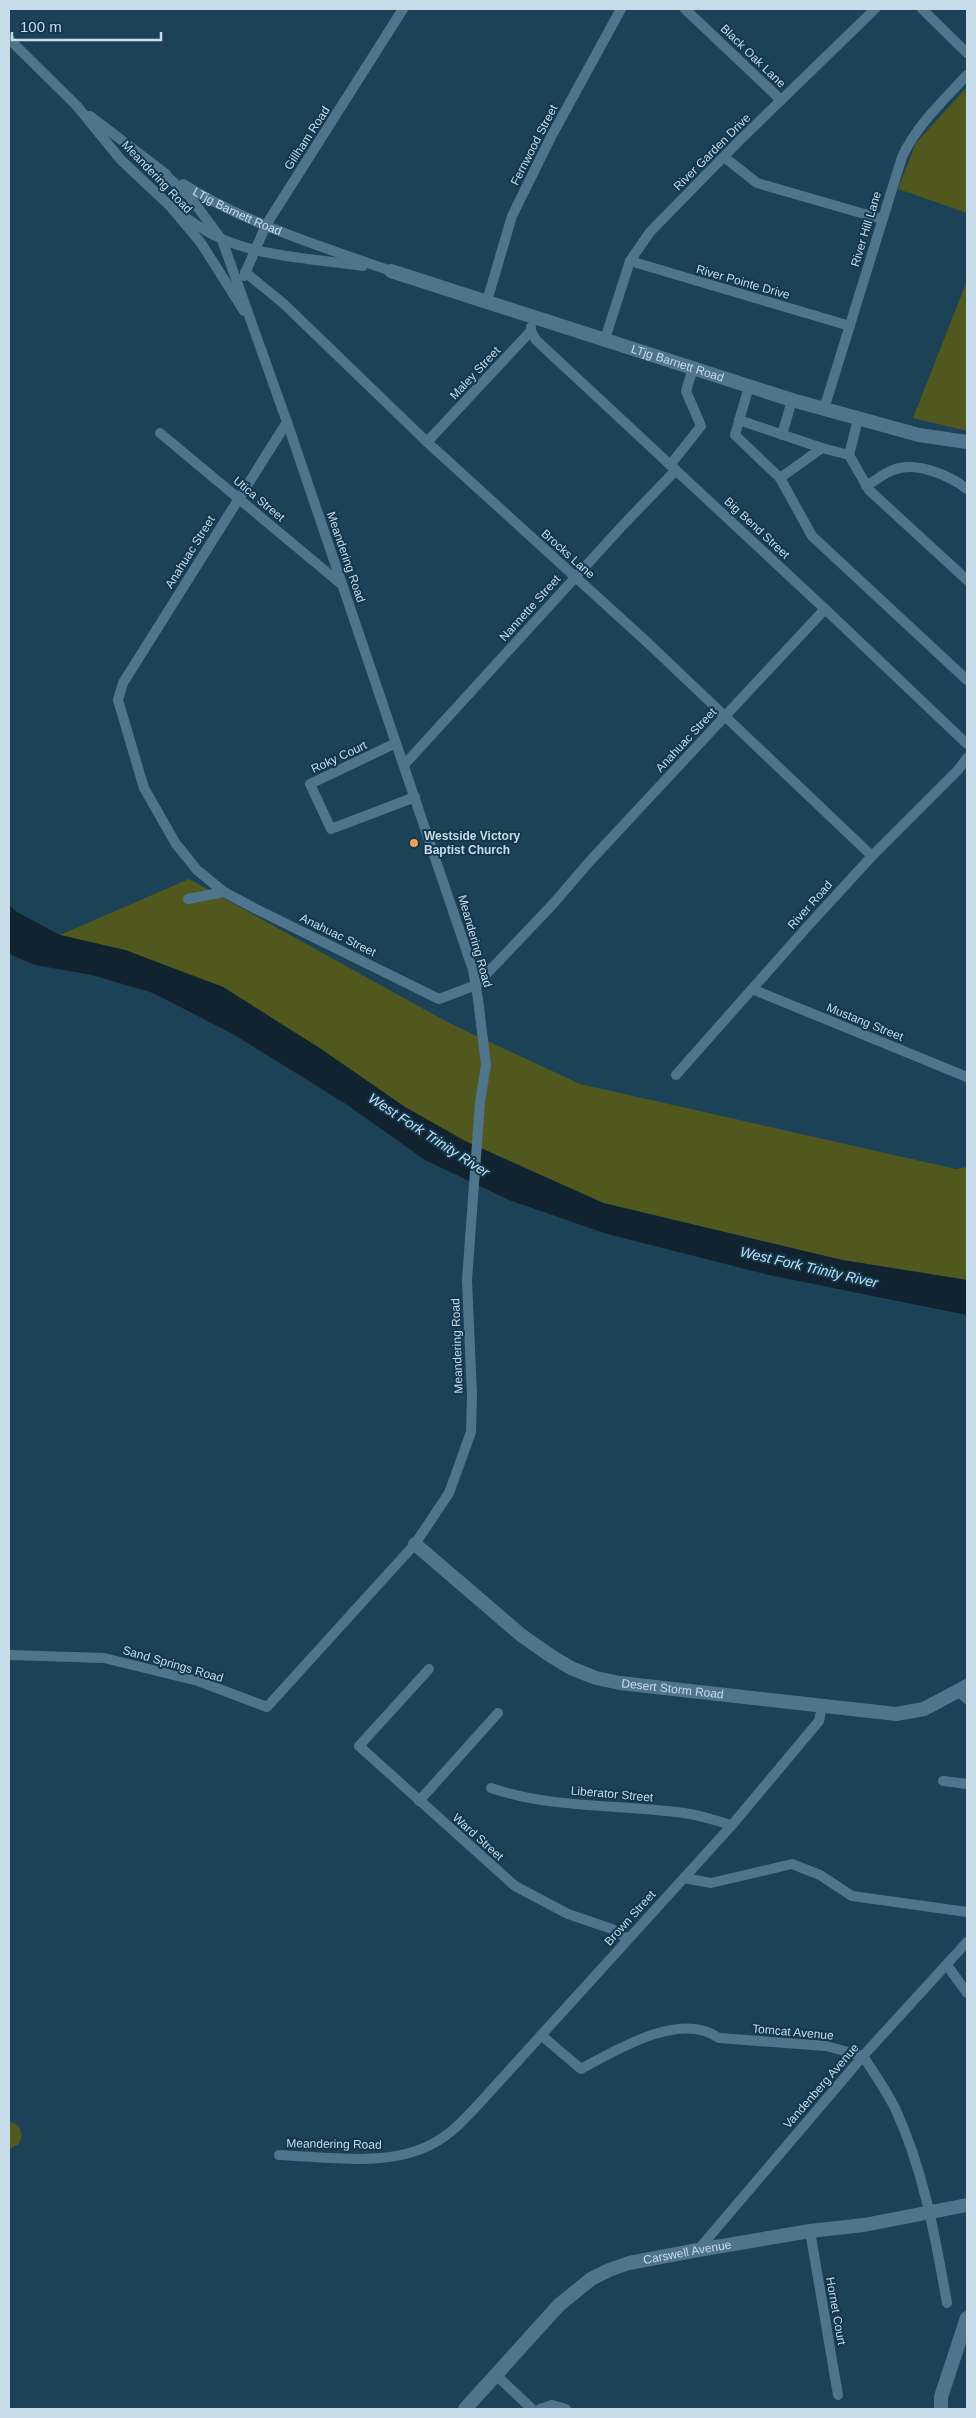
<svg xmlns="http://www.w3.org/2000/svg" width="976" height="2418" font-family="Arial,sans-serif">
  <rect width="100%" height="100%" fill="#1c4258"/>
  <path fill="#50581e" d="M967,87V213L898,189L916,143Z
    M967,281V431L913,418Z
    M189,879L449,1023L580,1084L956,1169L967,1167V1280L842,1260L604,1203L465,1141L405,1107L321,1049L223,987L125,950L60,935Z
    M9,2121L19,2126L22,2135L19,2144L9,2149Z"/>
  <path fill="#11232e" d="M9,905L17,912L60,935L125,950L223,987L321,1049L405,1107L465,1141L603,1203L842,1260L967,1280V1315L769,1275L607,1234L509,1200L425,1160L346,1104L233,1034L153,993L92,975L35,965L9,954Z"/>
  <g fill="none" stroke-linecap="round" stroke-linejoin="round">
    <g stroke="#4e758c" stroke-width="10">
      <path d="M685,9L781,100"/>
      <path d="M922,9L967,53"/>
      <path d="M9,39L76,105L121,160L170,206L201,243L244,311"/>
      <path d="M90,116L166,174"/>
      <path d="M724,157L757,183L882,219"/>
      <path id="s1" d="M183,184C247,224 320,246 391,271"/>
      <path d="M182,215C195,224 207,233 222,239C263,257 318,259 363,266"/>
      <path d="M630,261L850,326"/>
      <path d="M245,272L284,304L427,442L648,643L872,856"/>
      <path d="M244,276L266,225L403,9"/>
      <path d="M487,301L512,216L552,135L621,9"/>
      <path d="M531,331L536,340L825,609L967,744"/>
      <path d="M605,339L630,261L650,232L740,140L875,9"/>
      <path d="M749,386L735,435L780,478L812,536L967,680"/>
      <path d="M824,409L902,157C917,125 943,101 967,75"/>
      <path d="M858,419L849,455L869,490L967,580"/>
      <path d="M739,420L822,448"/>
      <path d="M287,422L123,683L118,700L144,788L176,844L197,870L224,892L256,909L439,999L476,985L553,904L590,861L825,609"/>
      <path d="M160,433L341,584"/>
      <path d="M782,435L792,400"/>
      <path d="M427,442L531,331V327"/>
      <path d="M670,465L701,426L686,391L693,368"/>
      <path d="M780,478L822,448L849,455"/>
      <path d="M866,486C875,481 884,473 893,470C916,461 949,475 967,489"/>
      <path d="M396,743L310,784L331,829L415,797"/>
      <path d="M404,765L624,524L676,470"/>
      <path d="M188,899L224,892"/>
      <path d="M752,989L967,1077"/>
      <path d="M676,1075L807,927L872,856L958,770L967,758"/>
      <path d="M9,1655L104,1658L198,1681L267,1707L415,1544L449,1493L471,1432L472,1395L467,1280L480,1102L486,1065L478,999L473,970L287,422L222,240L190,197L161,171"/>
      <path d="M429,1669L359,1746L515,1886L568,1914L612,1929L628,1939"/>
      <path d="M959,1692L967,1699"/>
      <path d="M943,1781L967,1784"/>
      <path d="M491,1788C553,1809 619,1804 684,1813C700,1815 716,1821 732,1825"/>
      <path d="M419,1801L498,1713"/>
      <path d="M684,1878L711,1883L792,1864L820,1875L852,1896L967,1912"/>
      <path d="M947,1965L967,1993"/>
      <path d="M541,2035L581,2069C616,2050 682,2010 719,2038L826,2046L863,2056C874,2073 886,2090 895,2108C924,2171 935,2236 947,2303"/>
      <path d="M279,2155C333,2157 399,2170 445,2136C457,2128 466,2117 476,2107L732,1825L819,1721L822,1707"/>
      <path d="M810,2231L838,2395"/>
      <path d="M698,2250L863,2056L967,1942"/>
      <path d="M496,2375L532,2409"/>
      <path d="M540,2409L552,2405L566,2409"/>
    </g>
    <g stroke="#4e758c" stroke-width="14">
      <path id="s2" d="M391,271L792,400L919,435L967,442"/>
      <path id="s3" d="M415,1544L521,1635L551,1656L571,1668L596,1678L620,1683L896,1714L924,1709L967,1686"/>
      <path id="s4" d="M465,2409L559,2305L591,2279L609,2270L629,2263L698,2250L810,2231L864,2225L967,2205"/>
      <path d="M941,2409V2397L967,2318"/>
    </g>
  </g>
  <circle fill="#fc9d54" stroke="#11384d" stroke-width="2" cx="414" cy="843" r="5"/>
  <g text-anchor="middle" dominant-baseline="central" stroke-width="4" stroke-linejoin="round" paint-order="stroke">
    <g font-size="12" fill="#c7dce9" stroke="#11384d">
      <text transform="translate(753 56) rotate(44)">Black Oak Lane</text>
      <text transform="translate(307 138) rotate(-57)">Gillham Road</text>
      <text transform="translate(534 145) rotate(-63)">Fernwood Street</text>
      <text transform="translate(712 152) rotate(-45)">River Garden Drive</text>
      <text transform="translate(157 177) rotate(46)">Meandering Road</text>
      <text stroke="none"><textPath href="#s1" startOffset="61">LTjg Barnett Road</textPath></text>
      <text transform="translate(866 229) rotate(-73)">River Hill Lane</text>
      <text transform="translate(743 282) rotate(16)">River Pointe Drive</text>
      <text stroke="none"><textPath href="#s2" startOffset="301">LTjg Barnett Road</textPath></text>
      <text transform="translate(475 373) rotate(-47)">Maley Street</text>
      <text transform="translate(259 499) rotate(40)">Utica Street</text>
      <text transform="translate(757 528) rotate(43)">Big Bend Street</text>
      <text transform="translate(190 552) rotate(-58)">Anahuac Street</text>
      <text transform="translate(568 554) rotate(42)">Brocks Lane</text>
      <text transform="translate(346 557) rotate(71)">Meandering Road</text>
      <text transform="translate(530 608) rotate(-48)">Nannette Street</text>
      <text transform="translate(686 740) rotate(-47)">Anahuac Street</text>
      <text transform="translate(339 757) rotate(-25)">Roky Court</text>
      <text transform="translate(810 905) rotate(-48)">River Road</text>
      <text transform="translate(338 935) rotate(26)">Anahuac Street</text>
      <text transform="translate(475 941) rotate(74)">Meandering Road</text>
      <text transform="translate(865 1022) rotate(22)">Mustang Street</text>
      <text transform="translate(457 1346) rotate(-92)">Meandering Road</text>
      <text transform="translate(173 1664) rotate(16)">Sand Springs Road</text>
      <text stroke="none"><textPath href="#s3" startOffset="304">Desert Storm Road</textPath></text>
      <text transform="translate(612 1794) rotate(5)">Liberator Street</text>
      <text transform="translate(478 1837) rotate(42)">Ward Street</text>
      <text transform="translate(630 1918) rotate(-48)">Brown Street</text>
      <text transform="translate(793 2032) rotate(5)">Tomcat Avenue</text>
      <text transform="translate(821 2086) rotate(-49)">Vandenberg Avenue</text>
      <text transform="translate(334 2144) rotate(1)">Meandering Road</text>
      <text stroke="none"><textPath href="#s4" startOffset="282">Carswell Avenue</textPath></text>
      <text transform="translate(836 2311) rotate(80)">Hornet Court</text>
    </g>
    <g font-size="12" font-weight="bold" fill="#c7dce9" stroke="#11384d" text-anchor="start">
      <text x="424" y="836">Westside Victory<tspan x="424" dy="14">Baptist Church</tspan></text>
    </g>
    <g font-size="14" font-style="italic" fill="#c5e0f2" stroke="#11384d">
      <text transform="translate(429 1135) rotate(33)">West Fork Trinity River</text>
      <text transform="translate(809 1267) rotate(13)">West Fork Trinity River</text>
    </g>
  </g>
  <rect width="976" height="2418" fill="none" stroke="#c7dce9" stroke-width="20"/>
  <path d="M12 32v8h149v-8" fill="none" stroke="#c7dce9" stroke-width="2.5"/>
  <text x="20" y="32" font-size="15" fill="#c7dce9" stroke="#11384d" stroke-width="4" paint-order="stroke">100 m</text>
</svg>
